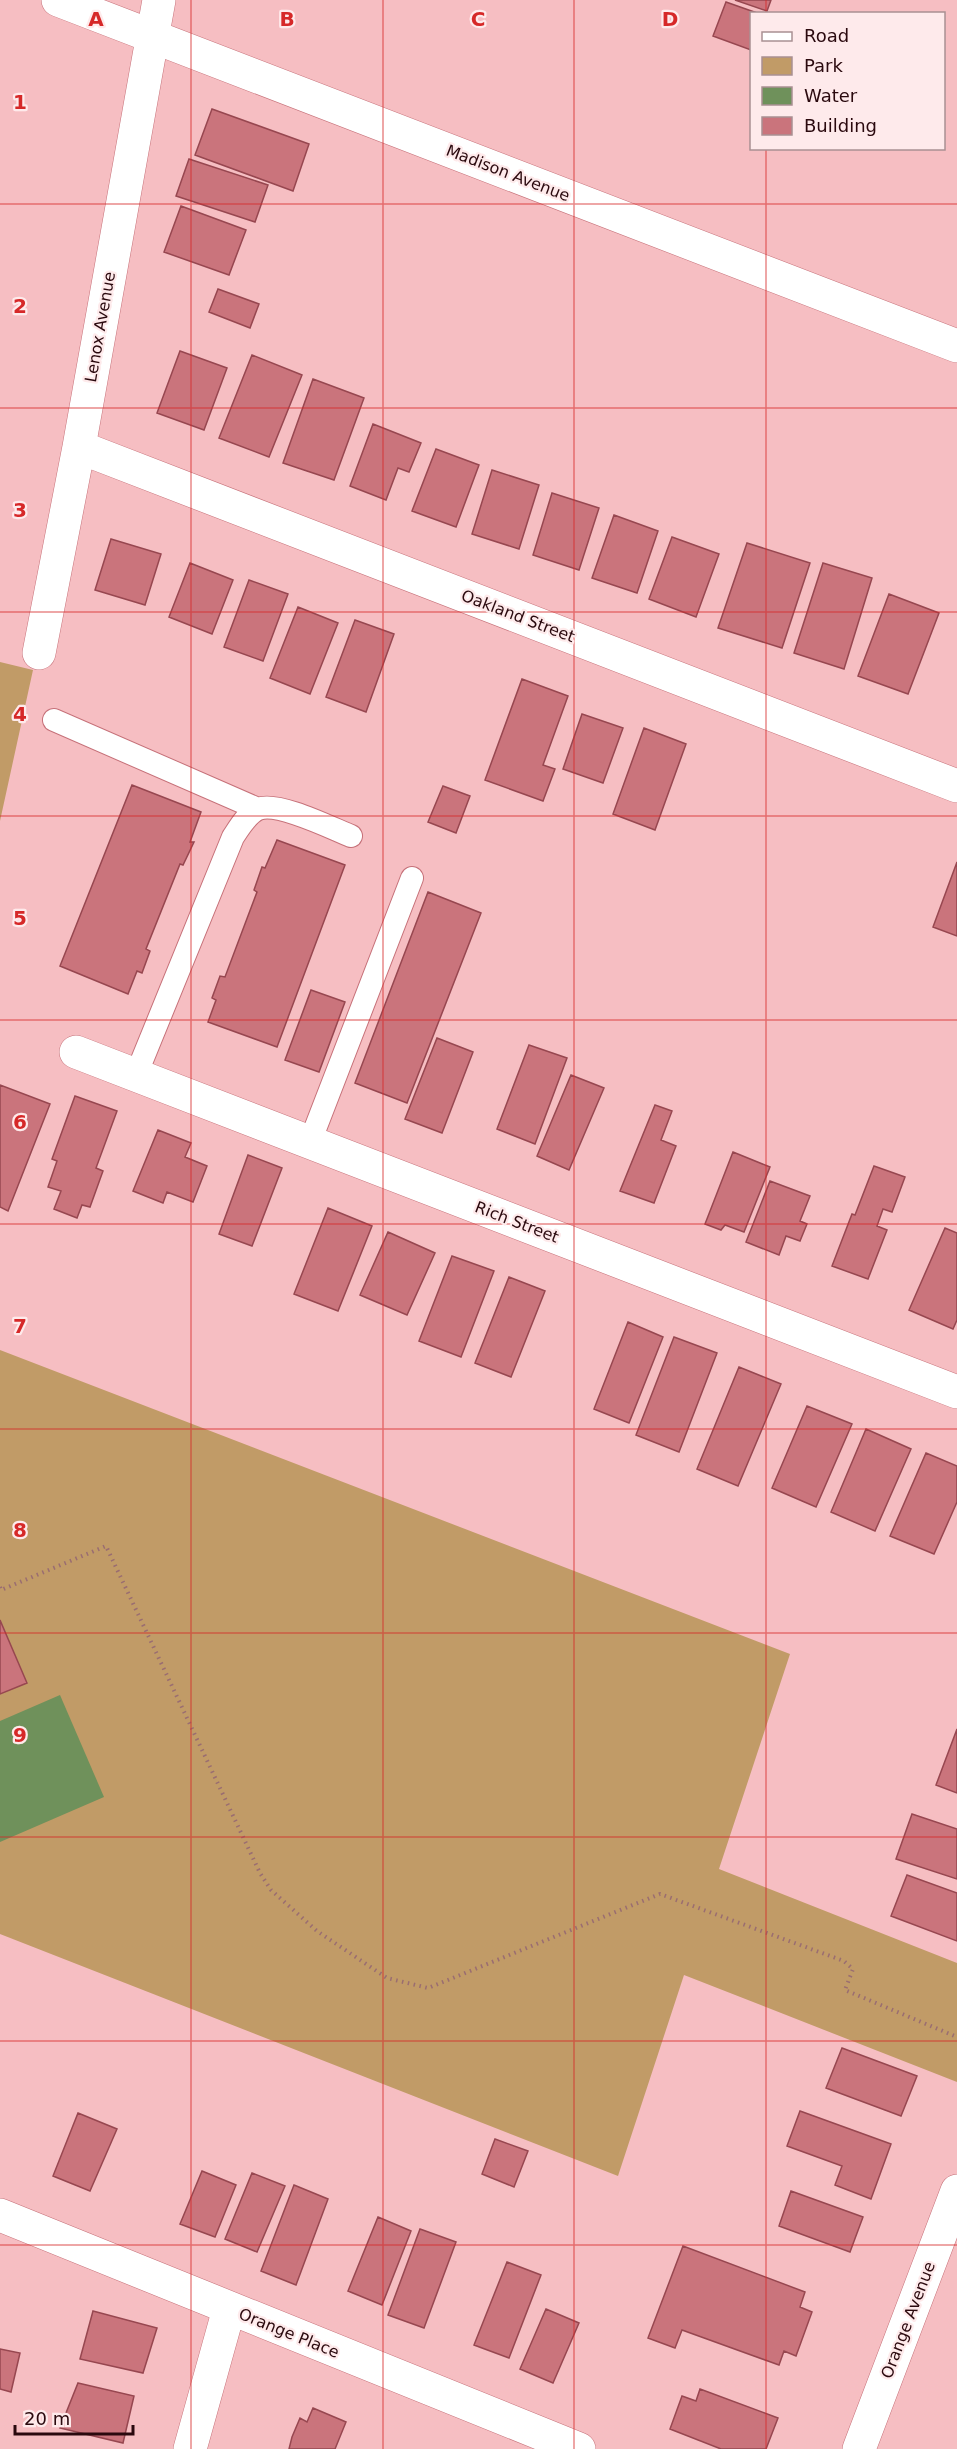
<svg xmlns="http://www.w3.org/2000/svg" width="957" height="2449" font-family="'DejaVu Sans',sans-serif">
  <rect width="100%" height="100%" fill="#f6bec2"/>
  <path fill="#c19b67" d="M0,662L33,670L0,821Z
    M0,1350L790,1654L719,1869L957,1963V2082L684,1975L618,2176L0,1934Z"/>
  <path fill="#6f915b" d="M60,1695L104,1797L0,1842V1721Z"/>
  <path fill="#ca747c" stroke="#974750" stroke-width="1.5" d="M735,0H771L767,11Z
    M726,2L760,14H752L751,50L713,36Z
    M212,109L309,144L293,191L195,155Z
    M189,159L268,185L255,222L176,196Z
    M181,206L246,230L229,275L164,252Z
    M218,289L259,304L250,328L209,312Z
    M180,351L227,368L204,430L157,413Z
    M252,355L302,375L269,457L219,438Z
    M313,379L364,398L334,480L283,463Z
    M373,424L421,443L409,472L398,468L386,500L350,486Z
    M436,449L479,465L456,527L412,511Z
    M492,470L539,485L519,549L472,534Z
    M552,493L599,508L579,570L533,555Z
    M614,515L658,531L637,593L592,578Z
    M672,537L719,554L696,617L649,599Z
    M111,539L161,554L145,605L95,590Z
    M747,543L810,563L782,648L718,628Z
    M190,563L233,580L212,634L169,617Z
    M823,563L872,578L844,669L794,653Z
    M249,580L288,594L263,661L224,647Z
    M889,594L939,613L908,694L858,676Z
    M298,607L338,623L310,694L270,678Z
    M355,620L394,634L366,712L326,697Z
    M522,679L568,696L543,765L555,769L543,801L485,780Z
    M582,714L623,728L603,783L563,769Z
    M644,728L686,744L655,830L613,814Z
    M132,785L201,812L190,842H194L183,865L180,864L146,949L150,951L142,973L137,971L128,994L60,966Z
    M443,786L470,796L456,833L428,822Z
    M277,840L345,865L277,1047L208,1022L216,1000L212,998L220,976L225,977L257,892L254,890L262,867L265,868Z
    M957,862V936L933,927Z
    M428,892L481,913L407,1103L355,1083Z
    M311,990L345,1002L319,1072L285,1060Z
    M437,1038L473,1052L442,1133L405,1119Z
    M529,1045L567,1058L535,1144L497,1129Z
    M571,1075L604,1088L569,1170L537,1156Z
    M0,1085L50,1104L8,1211L0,1207Z
    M75,1096L117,1111L96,1168L103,1171L90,1207L82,1205L77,1218L54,1209L61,1191L48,1187L57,1161L52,1159Z
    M655,1105L672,1111L661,1140L676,1146L654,1203L620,1191Z
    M158,1130L191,1143L185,1157L207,1166L193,1202L167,1192L163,1203L133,1191Z
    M733,1152L770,1167L744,1232L725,1225L721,1230L705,1224Z
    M248,1155L282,1168L252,1246L219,1234Z
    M874,1166L905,1177L892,1212L883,1209L877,1226L887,1230L868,1279L832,1266L852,1214L855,1215Z
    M770,1181L810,1196L800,1221L807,1224L800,1241L786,1236L779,1255L746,1242Z
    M328,1208L372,1226L338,1311L294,1294Z
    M945,1228L957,1233V1320L953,1329L909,1310Z
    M388,1232L435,1253L407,1315L360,1295Z
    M452,1256L494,1271L461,1357L419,1341Z
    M509,1277L545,1291L511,1377L475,1363Z
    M628,1322L663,1337L629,1423L594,1409Z
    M674,1337L717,1353L679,1452L636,1435Z
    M739,1367L781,1384L738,1486L697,1469Z
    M807,1406L852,1424L816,1507L772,1488Z
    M866,1429L911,1449L875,1531L831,1512Z
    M926,1453L957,1466V1502L934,1554L890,1536Z
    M0,1620L27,1683L0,1694Z
    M957,1729V1793L936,1785Z
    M912,1814L957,1829V1879L896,1859Z
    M907,1875L957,1893V1941L891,1916Z
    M842,2048L917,2076L901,2116L826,2088Z
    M800,2111L891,2144L871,2199L835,2185L842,2166L787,2146Z
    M78,2113L117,2129L90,2191L53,2176Z
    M495,2139L528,2151L514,2187L482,2174Z
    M202,2171L236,2185L215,2237L180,2224Z
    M252,2173L285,2186L257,2252L225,2239Z
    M294,2185L328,2199L296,2285L261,2271Z
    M791,2191L863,2217L850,2252L779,2226Z
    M378,2217L411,2231L382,2305L348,2291Z
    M420,2229L456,2242L424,2328L388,2315Z
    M683,2246L805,2292L800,2307L812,2312L796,2356L784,2351L779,2365L682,2330L675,2348L648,2338Z
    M507,2262L541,2275L509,2358L474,2345Z
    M546,2309L579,2323L553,2383L520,2369Z
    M93,2311L157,2328L143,2373L80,2359Z
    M0,2349L20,2353L11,2392L0,2389Z
    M78,2383L134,2396L123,2443L60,2428Z
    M700,2389L778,2418L766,2449H721L670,2429L682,2396L696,2401Z
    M313,2408L346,2422L335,2449H289L292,2437L300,2418L307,2422Z"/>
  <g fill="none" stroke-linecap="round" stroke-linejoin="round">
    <defs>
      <path id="service" d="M54,720L258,809
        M136,1075L233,837C239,828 247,814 258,809C278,801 331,828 351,836
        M310,1142L412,878"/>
      <path id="minor" d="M79,447L957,786
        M39,653L79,447L159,0
        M76,1052L957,1392
        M0,2215L579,2449
        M190,2449L229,2309"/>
      <path id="tertiary" d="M58,0L957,346
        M859,2449L957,2191"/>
    </defs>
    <use href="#service" stroke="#c67179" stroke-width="24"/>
    <use href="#minor" stroke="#c67179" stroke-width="34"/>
    <use href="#tertiary" stroke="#c67179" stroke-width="34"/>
    <path stroke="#9a6d71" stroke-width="4" stroke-dasharray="1.5 4.5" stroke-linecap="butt" d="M0,1587L1,1590L106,1546L260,1873L271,1890L317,1931L387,1978L428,1988L660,1894L844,1961L853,1969L845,1990L957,2037"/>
    <use href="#service" stroke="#fff" stroke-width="22"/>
    <use href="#minor" stroke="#fff" stroke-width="33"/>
    <use href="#tertiary" stroke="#fff" stroke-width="33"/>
  </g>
  <path fill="none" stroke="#d62828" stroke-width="1.5" stroke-opacity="0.55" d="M191,0V2449M383,0V2449M574,0V2449M766,0V14M766,148V2449M0,204H957M0,408H957M0,612H957M0,816H957M0,1020H957M0,1224H957M0,1429H957M0,1633H957M0,1837H957M0,2041H957M0,2245H957"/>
  <g text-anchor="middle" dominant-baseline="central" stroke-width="4.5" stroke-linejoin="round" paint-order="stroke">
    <g font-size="16" fill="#2a090e" stroke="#feeaeb">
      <text transform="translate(508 173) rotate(21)">Madison Avenue</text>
      <text transform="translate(100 327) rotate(-80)">Lenox Avenue</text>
      <text transform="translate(518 616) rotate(21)">Oakland Street</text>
      <text transform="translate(517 1222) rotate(21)">Rich Street</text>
      <text transform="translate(908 2320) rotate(-69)">Orange Avenue</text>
      <text transform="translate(289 2333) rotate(22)">Orange Place</text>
    </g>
  </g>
  <g font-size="20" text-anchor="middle" font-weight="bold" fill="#d62828" stroke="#feeaeb" stroke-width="4.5" stroke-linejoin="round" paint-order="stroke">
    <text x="96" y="26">A</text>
    <text x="287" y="26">B</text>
    <text x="478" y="26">C</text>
    <text x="670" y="26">D</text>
    <text x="20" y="109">1</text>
    <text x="20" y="313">2</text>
    <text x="20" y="517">3</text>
    <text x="20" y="721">4</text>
    <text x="20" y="925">5</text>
    <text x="20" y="1129">6</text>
    <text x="20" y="1333">7</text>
    <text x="20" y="1537">8</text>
    <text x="20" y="1742">9</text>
  </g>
  <rect x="750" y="12" width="195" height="138" fill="#feeaeb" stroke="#a99093" stroke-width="1.5"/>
  <rect x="762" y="32" width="30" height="9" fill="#ffffff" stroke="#a99093" stroke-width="1.5"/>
  <text x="804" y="42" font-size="18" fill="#2a090e">Road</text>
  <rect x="762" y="57" width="30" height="18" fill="#c19b67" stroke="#a99093" stroke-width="1.5"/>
  <text x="804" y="72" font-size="18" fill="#2a090e">Park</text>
  <rect x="762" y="87" width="30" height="18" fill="#6f915b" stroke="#a99093" stroke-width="1.5"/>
  <text x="804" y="102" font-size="18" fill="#2a090e">Water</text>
  <rect x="762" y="117" width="30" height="18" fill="#ca747c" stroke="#a99093" stroke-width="1.5"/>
  <text x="804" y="132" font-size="18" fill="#2a090e">Building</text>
  <path d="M15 2425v9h118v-9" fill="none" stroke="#2a090e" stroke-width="3"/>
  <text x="24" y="2425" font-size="18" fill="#2a090e" stroke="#feeaeb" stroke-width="4.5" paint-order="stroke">20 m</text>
</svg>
